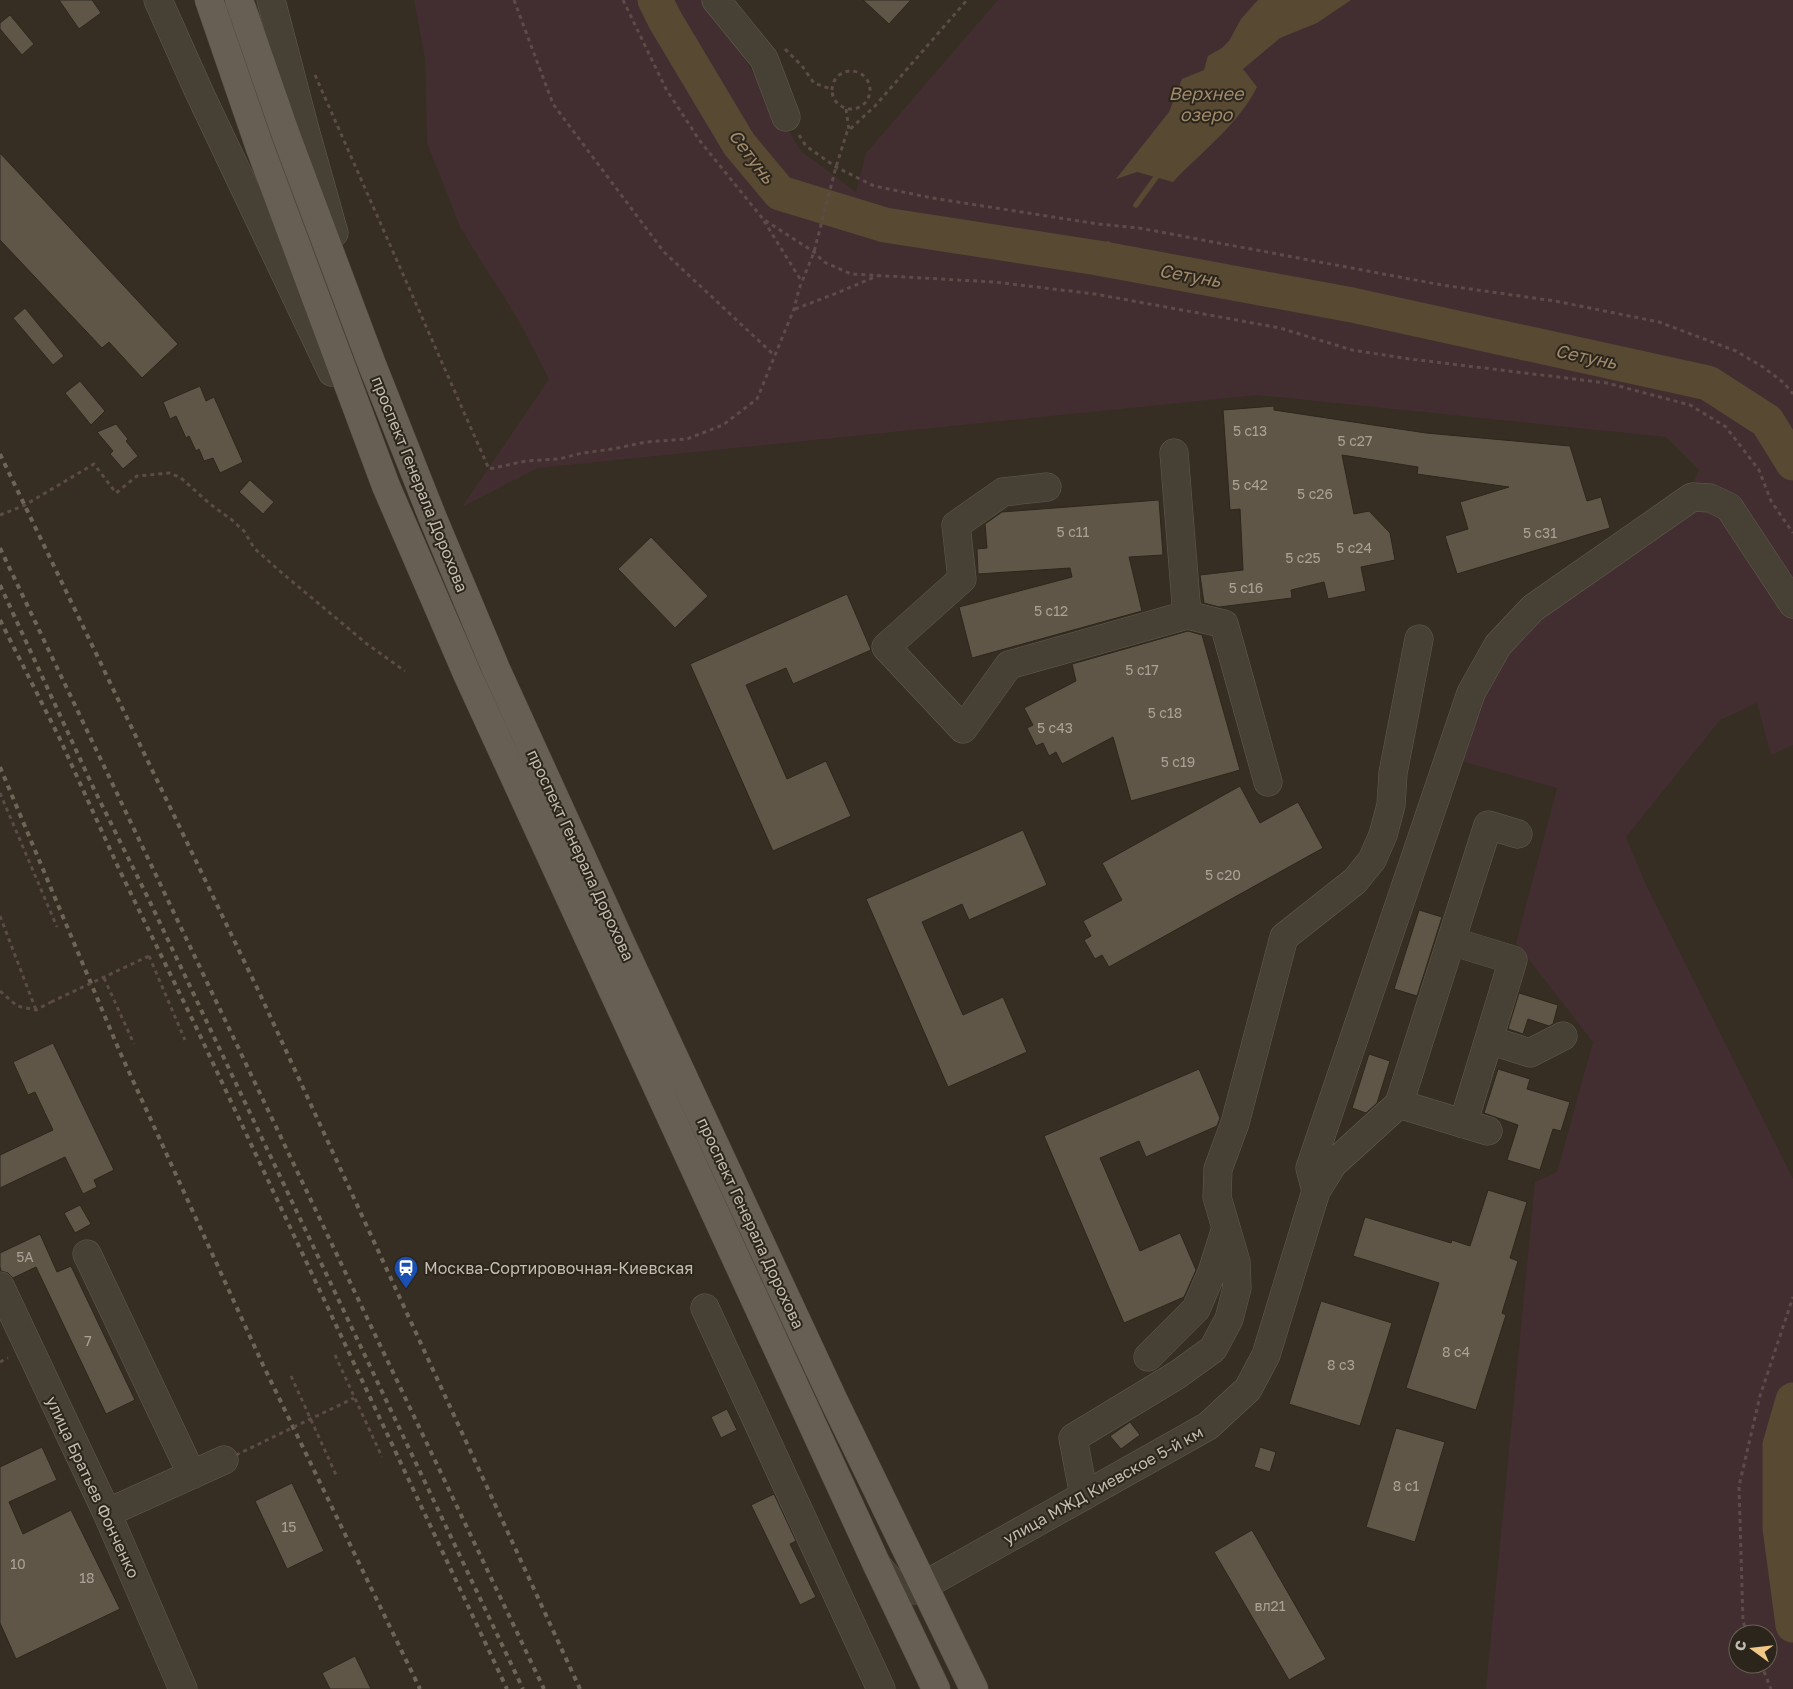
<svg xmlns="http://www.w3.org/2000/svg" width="1793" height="1689" font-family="'Golos Text',sans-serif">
  <rect width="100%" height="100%" fill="#362e22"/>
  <path fill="#422e30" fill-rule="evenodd" d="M414,0H711L717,14L801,151L856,192L866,153L998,0H1793V745L1771,755L1757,703L1720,720L1626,837L1647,887L1793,1179V1689H1486L1535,1182L1557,1172L1593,1042L1516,943L1557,788L1457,760L1494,673L1546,609L1676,519L1699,470L1666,437L1258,395L538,468L462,507L549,379L519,321L461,229L427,143L425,58ZM1738,1634H1768V1664H1738Z"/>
  <path fill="#584933" d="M1258,0H1351L1317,23L1280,38L1243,69L1257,87C1238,125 1202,151 1173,182L1137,172L1116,179L1169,112L1182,79L1204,70L1208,56L1222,48L1229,41L1241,19Z"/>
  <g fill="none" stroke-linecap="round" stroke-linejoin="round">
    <path stroke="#584933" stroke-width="5.5" d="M1136,205L1159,173
      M1098,258L1108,244"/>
    <path stroke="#584933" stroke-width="35" d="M655,0L665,20L739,144L780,193L885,225L1098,258L1352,305L1708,383L1767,421L1793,463
      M1793,1400L1780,1445V1528L1793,1625"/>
  </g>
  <path fill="#605648" stroke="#2d271d" d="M59,0H92L101,13L79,29Z
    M863,0H911L889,24Z
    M10,15L34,44L22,55L0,29V23Z
    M0,153L178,344L142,378L109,342L102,348L0,240Z
    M25,308L64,356L53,365L13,318Z
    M80,381L105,411L91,425L65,393Z
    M200,386L206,401L214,397L243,462L220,473L213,458L204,461L199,449L196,451L189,436L186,438L176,416L170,419L163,402Z
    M1274,406V410L1426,433L1570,446L1587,501L1601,497L1610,528L1457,574L1445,536L1468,529L1460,502L1509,487L1417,474L1418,467L1342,455L1354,514L1369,511L1390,533L1395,560L1361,567L1366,591L1328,599L1324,582L1291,590L1292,598L1219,607L1204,603L1200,575L1243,570L1240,509L1230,510L1223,410Z
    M116,424L128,439L126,441L138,456L123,469L110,454L113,451L97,432Z
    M250,480L274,502L263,514L239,492Z
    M1159,500L1163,555L1129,557L1142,611L972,658L959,607L1072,577L1070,568L978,574L977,549L987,548L985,524L1002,512Z
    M651,537L708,596L675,628L618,569Z
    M847,594L871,650L793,684L786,668L746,685L787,779L826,761L851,816L773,851L690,664Z
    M1188,631L1202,635L1240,770L1131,801L1113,737L1062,764L1056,752L1049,756L1043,743L1036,746L1027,728L1033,725L1024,708L1076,681L1072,664Z
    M1240,786L1260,823L1298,802L1323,848L1109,967L1102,955L1095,959L1084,940L1091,936L1083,921L1122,900L1102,863Z
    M1023,830L1047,885L969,920L962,904L922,922L963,1015L1003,997L1027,1052L948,1087L866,899Z
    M1419,910L1442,917L1417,996L1394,989Z
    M1519,993L1558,1005L1553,1024L1549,1026L1528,1019L1523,1034L1508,1029Z
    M53,1043L114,1170L94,1180L97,1187L83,1194L65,1157L0,1188V1155L53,1130L35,1092L28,1095L13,1062Z
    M1369,1054L1390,1061L1377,1103L1366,1113L1352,1108Z
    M1199,1069L1220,1118L1217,1126L1146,1157L1139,1141L1100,1158L1140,1251L1180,1233L1196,1270L1184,1297L1124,1323L1044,1136Z
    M1498,1069L1530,1079L1527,1089L1570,1102L1561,1131L1553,1129L1540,1170L1507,1160L1518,1125L1484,1113Z
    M1488,1190L1527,1202L1510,1258L1518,1261L1502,1313L1506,1315L1476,1410L1406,1388L1439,1283L1353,1256L1365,1217L1451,1243L1452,1240L1470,1246Z
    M80,1205L91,1224L75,1233L64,1213Z
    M40,1234L57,1272L71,1266L135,1400L106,1414L36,1267L13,1278L8,1273L1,1271L0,1267V1253Z
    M1321,1301L1392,1323L1360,1426L1289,1404Z
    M727,1409L737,1430L721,1438L711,1417Z
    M1130,1422L1140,1435L1121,1449L1110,1436Z
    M1396,1428L1445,1442L1415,1542L1366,1527Z
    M42,1447L57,1480L9,1502L23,1534L71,1510L120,1609L16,1659L0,1623V1467Z
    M1260,1447L1276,1452L1270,1472L1254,1467Z
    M292,1483L324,1551L287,1569L255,1501Z
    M774,1494L796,1541L790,1544L816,1597L800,1605L751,1505Z
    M1252,1530L1326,1659L1289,1680L1214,1552Z
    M355,1656L371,1689H330L322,1673Z"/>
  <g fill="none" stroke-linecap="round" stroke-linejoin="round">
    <defs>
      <path id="minor" d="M158,0L200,94L332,372
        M271,0L305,130L334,233
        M716,0L764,59L786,117
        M1174,453L1187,615
        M1047,487L1003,492L956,525L962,579L886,647L963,729L1009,665L1187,615L1224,624L1268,782
        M1451,941L1513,960L1463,1124
        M1489,1040L1530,1053L1563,1036
        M1399,1104L1488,825L1518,834
        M1316,1191L1310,1168L1471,693L1498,645L1533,608L1692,497L1710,498L1729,507L1793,604
        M87,1254L192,1475
        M0,1286L107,1513L183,1689
        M705,1308L881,1689
        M1148,1357L1196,1309L1212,1272L1226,1228
        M1084,1496L1073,1438L1177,1375L1213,1349L1229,1319L1237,1288L1236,1262L1217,1197L1218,1169L1235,1123L1284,937L1355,881L1372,860L1383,835L1391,805L1393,773L1419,639
        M107,1513L224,1460
        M877,1565C890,1581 895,1590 916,1590L1208,1426L1248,1389L1266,1355L1316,1191L1333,1164L1399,1104L1488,1131"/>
      <path id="major" d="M209,0L260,148L386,486L468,676L877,1565L936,1689
        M239,0L286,135L371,362L432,516L496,669L621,943L834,1401L974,1689"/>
    </defs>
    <use href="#minor" stroke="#625b50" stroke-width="29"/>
    <use href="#major" stroke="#50493f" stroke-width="29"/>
    <path stroke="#5c4b48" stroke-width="3" stroke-dasharray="4 4" stroke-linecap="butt" d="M514,0L553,104L664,252L775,356
      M623,0L666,89L700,141L763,219L814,252L824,262L851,274L994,282L1095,294L1280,328L1352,350L1410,359L1607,383L1690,405L1726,427L1759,470L1771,501L1793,533
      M785,49L802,66L814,83L831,89
      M832 90a19 19 0 1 1 38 0a19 19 0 1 1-38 0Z
      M315,75L489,469L526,461L559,459L582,453L613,449L646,442L687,439L723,425L757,399L794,309L799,289L814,252L836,167L847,132L875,106L967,0
      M846,109L849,130
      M799,135L806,146L836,167L874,186L932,198L1098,224L1139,228L1442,285L1555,301L1659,322L1736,351L1763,367L1784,383L1793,394
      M764,221L802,282
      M795,309L837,293L877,276
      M0,515L25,505L94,464L116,493L137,476L170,473L181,478L210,504L232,520L244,531L254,548L282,573L367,644L405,671
      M0,793L57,927
      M0,916L36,1010
      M149,956L185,1040
      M104,978L134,1044
      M0,991L17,1006L36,1010L51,1002
      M335,1355L382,1457
      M0,1362L8,1358
      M291,1376L337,1477
      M1748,1634L1743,1622L1739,1486L1760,1396L1793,1297
      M1761,1664L1771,1689"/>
    <use href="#minor" stroke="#474035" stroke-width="28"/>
    <use href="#major" stroke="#675f53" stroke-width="28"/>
    <path stroke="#6e6557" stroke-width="4" stroke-dasharray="5 5" stroke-linecap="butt" d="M0,454L259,992L580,1689
      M0,548L544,1689
      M0,585L93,787L150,902L523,1689
      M0,620L59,737L119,869L196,1027L507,1689
      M0,767L119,1050L263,1365L420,1689"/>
    <path stroke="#5c4b48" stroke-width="3" stroke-dasharray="4 4" stroke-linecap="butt" d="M51,1002L149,956
      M236,1455L354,1398"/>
  </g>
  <defs>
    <symbol id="station-pin" viewBox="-11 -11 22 30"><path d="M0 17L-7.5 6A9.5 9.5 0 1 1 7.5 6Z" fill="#1a4fb4" stroke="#2b251b"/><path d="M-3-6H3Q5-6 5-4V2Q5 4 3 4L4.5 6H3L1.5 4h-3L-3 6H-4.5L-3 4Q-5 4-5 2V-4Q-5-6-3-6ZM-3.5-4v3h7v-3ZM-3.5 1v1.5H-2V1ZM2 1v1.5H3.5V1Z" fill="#fff"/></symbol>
  </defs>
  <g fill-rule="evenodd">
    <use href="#station-pin" x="392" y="1254" width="28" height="38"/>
  </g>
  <g text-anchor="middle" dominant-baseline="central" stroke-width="4" stroke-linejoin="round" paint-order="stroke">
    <g font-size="14" fill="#aaa296">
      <text x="1250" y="430">5 с13</text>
      <text x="1355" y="440">5 с27</text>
      <text x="1250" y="484">5 с42</text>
      <text x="1315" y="493">5 с26</text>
      <text x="1073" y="531">5 с11</text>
      <text x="1540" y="532">5 с31</text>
      <text x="1354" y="547">5 с24</text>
      <text x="1303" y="557">5 с25</text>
      <text x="1246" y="587">5 с16</text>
      <text x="1051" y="610">5 с12</text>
      <text x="1142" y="669">5 с17</text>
      <text x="1165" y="712">5 с18</text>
      <text x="1055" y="727">5 с43</text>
      <text x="1178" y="761">5 с19</text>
      <text x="1223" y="874">5 с20</text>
      <text x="25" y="1256">5А</text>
      <text x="88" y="1340">7</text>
      <text x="1456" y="1351">8 с4</text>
      <text x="1341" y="1364">8 с3</text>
      <text x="1406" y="1485">8 с1</text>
      <text x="289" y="1526">15</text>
      <text x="18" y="1563">10</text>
      <text x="87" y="1577">18</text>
      <text x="1270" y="1605">вл21</text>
    </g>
    <g font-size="16" fill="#c3bcb0" stroke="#2b251b">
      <text transform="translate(420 484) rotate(68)">проспект Генерала Дорохова</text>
      <text transform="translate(581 855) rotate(65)">проспект Генерала Дорохова</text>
      <text transform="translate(751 1223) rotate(65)">проспект Генерала Дорохова</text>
      <text transform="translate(1103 1485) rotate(-29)">улица МЖД Киевское 5-й км</text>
      <text transform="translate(93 1487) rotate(65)">улица Братьев Фонченко</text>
    </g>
    <g font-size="16" fill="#c3bcb0" stroke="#2b251b" text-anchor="start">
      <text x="424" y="1268">Москва-Сортировочная-Киевская</text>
    </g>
    <g font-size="18" font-style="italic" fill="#a08a6b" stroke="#2b251b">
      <text x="1206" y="93">Верхнее<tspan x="1206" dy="21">озеро</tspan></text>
      <text transform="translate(752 156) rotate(53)">Сетунь</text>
      <text transform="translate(1190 275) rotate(10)">Сетунь</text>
      <text transform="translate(1586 356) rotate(12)">Сетунь</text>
    </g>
  </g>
  <g transform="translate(1753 1649) rotate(285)"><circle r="24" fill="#2b251b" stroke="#686157"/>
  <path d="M0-4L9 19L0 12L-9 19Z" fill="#f0c988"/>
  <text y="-8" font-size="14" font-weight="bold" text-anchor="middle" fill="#c3bcb0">С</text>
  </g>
</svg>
